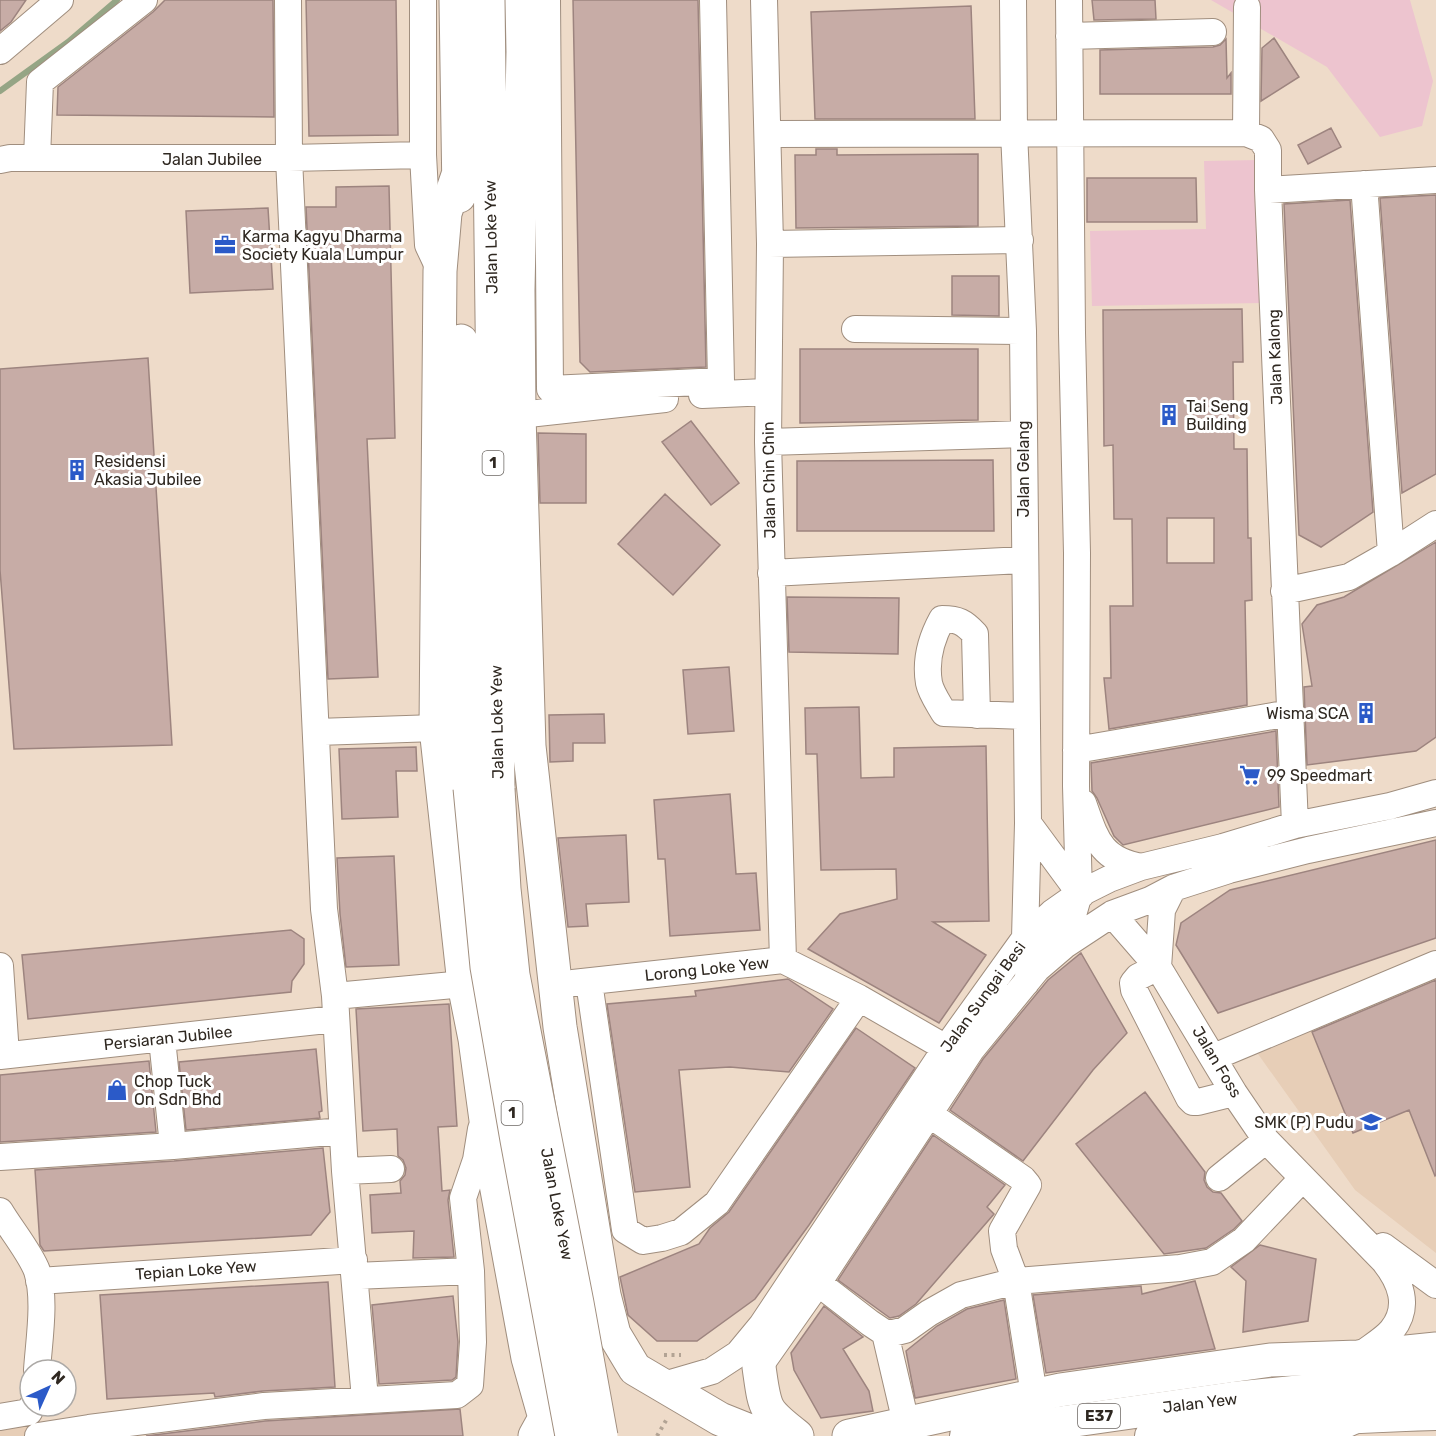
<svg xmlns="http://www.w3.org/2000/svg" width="1436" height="1436" font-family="Rubik,sans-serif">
  <rect width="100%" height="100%" fill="#eedbc9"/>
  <path fill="#e7ceb7" d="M1436,977V1253L1355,1190L1258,1054Z
    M39,1418L42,1436H0V1424Z"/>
  <path fill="#edc4cf" d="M1211,0H1410L1433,81L1422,126L1380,137L1327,67Z
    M1258,160L1262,303L1092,306L1090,231L1206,229L1204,161Z"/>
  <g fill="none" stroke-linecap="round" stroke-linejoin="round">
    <path stroke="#95a585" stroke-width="6" d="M0,91L68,42L117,0"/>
  </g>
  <path fill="#c7aca6" stroke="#9d847f" stroke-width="1.5" fill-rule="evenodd" d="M0,0H26L11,22L0,31Z
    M165,0H273L274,117L57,115L58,87L153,12Z
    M306,0H396L398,135L309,136Z
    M573,0H698L706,367L590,372L580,362Z
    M1092,0H1155L1156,19L1094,20Z
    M971,6L975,119H815L811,12Z
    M1274,38L1299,77L1261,101L1262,48Z
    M1226,39L1227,78L1231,73V94H1100V50L1213,47L1220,45Z
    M1331,128L1341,147L1308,164L1298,145Z
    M816,149H837V155L978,154V226L796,228L795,155H816Z
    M1087,178H1196L1197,222H1087Z
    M389,186L395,438L367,439L378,677L328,679L306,207H336V187Z
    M1436,195V474L1402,493L1380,198Z
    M1350,200L1373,512L1321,547L1299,535L1284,204Z
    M268,208L273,289L190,293L186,211Z
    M952,276H999V316L952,315Z
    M1242,309L1243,362H1233L1234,449H1247L1248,538H1251L1252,600L1245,601L1247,705L1109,729L1104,678H1111L1110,606H1133L1132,519H1114L1113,445L1104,446L1103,310ZM1167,518H1214V563H1167Z
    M800,349H978V420L800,423Z
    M148,358L172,745L14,749L0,570V369Z
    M691,421L739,483L711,505L662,442Z
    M538,433L586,434V503H540Z
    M993,460L994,531H797V461Z
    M665,494L720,545L673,595L618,544Z
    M1436,542V737L1416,751L1307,765L1304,687L1312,686L1302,624L1317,605L1344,597Z
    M787,597L899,598L898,654L789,652Z
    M729,667L734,731L688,734L683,670Z
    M859,707L861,778L894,777V748L986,746L989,921L933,922L986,955L939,1023L808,949L840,914L897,899L896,869L821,870L817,754H806L805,708Z
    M604,714L605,743H573V761L550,762L549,715Z
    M1276,731L1279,807L1123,845L1114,836L1097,798L1092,791L1091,763Z
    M416,747L417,771H396L398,817L342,819L339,749Z
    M730,794L736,874L756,873L760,930L670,936L665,859H658L654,800Z
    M626,835L629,902L586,904L588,926L568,927L558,838Z
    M1436,840V938L1218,1013L1176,945L1181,923L1230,890Z
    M394,856L399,965L346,967L340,914L337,858Z
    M291,930L304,939V964L292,981L291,992L28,1019L22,955Z
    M1081,953L1127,1033L1093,1070L1023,1161L950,1110L983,1059L1048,980Z
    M788,979L833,1009L789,1072L730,1067L679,1070L690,1187L635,1192L607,1004L696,996L695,991Z
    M1436,980V1175L1435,1176L1409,1110L1353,1133L1312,1032Z
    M449,1004L457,1126L438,1127L442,1191L450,1190L448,1200L454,1257L413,1258L414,1231L372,1233L370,1195L401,1193L400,1181L405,1175L406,1168L403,1160L398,1156L397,1129L363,1131L356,1009Z
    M856,1028L915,1068L809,1225L755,1299L697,1341H657L628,1315L620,1277L699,1244L710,1228L729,1212Z
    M316,1049L322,1111L319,1112L320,1118L186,1130L179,1062Z
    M149,1061L156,1132L0,1142V1075Z
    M1145,1092L1205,1172L1204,1180L1207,1187L1213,1192L1221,1193L1242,1221L1234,1229L1206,1248L1164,1254L1076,1144Z
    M933,1135L1005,1185L987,1207L994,1214L916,1304L899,1316L890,1318L838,1280Z
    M323,1148L330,1212L311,1235L44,1251L40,1245L35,1170L174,1161Z
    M1260,1245L1316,1259L1308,1321L1243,1332L1246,1281L1231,1267Z
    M1195,1281L1215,1349L1046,1373L1033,1295L1141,1286L1142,1294Z
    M328,1282L335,1387L263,1391L215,1397L214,1393L107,1399L100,1295Z
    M453,1296L458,1342L456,1377L452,1380L379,1384L372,1305Z
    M1004,1300L1016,1379L915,1398L906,1351L937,1326L967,1309Z
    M824,1306L863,1337L843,1349L869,1391L873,1411L821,1418L794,1370L791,1353Z
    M460,1409L463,1436H146L265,1421Z"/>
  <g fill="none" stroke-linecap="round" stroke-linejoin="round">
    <defs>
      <path id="minor" d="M288,0L289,158L324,909L335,996L345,1171L365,1399
        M423,0V155L428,245L436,262
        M547,0L550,389L721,381L713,0
        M764,0L770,244L768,442L783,960
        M1013,0L1014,132L1023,331L1028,823L1025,938
        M1069,36L1213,32
        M0,51L60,0
        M1246,133L1247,7
        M768,134L1246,133L1261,139L1268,150V190L1295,825
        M37,158L40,82L144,0
        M0,160L10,158H289L423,155
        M1364,184L1391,553
        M1268,190L1436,180
        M770,244L1020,240
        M855,329L1023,331
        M702,395L767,392
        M519,415L665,399
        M768,442L1023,434
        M771,573L1024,560
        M1284,591L1349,577L1391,553L1436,524
        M977,715L975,634C964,622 958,619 942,619C931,639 925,660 929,683C931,693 939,704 944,713L1026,716
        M317,732L436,728
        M1076,750L1290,713
        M1083,803C1096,839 1100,859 1141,867
        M1028,823L1081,895
        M1112,914L1158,967L1234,1093L1266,1140L1384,1261C1400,1281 1411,1306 1392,1330C1384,1340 1369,1348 1358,1357
        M0,966L6,1055
        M1158,967L1138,977L1133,983L1134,990L1189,1098L1193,1102H1198L1234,1093
        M1158,967L1162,910L1173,888
        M589,982L625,1230L643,1241L662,1238L681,1232L717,1203L859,998
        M573,983L783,960L859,998L946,1048
        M1026,983L1032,965L1073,915L1079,894L1076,786L1077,553L1072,333L1069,0
        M335,996L464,984
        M162,1039L173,1146
        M0,1056L336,1019
        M1214,1057L1436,964
        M929,1114L1023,1179L1028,1185L1002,1231L1004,1249L1016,1281L1034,1395
        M0,1157L173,1146L342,1131
        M345,1171L391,1169
        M1219,1178L1266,1140
        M0,1211C10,1228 31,1254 37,1271C46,1299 39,1340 37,1370
        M1383,1246L1436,1285
        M355,1276L471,1271
        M39,1281L354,1260
        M818,1283L870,1323L885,1333H893L905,1330L929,1313L961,1295L1016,1281L1180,1268L1212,1262L1244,1240L1302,1179
        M885,1333L906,1423
        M759,1367L818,1283L971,1050L1037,969L1065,945L1112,914L1150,900L1173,888L1229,870L1308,850L1436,823
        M664,1385L712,1371L738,1354L762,1325L946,1048L1025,938L1052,913L1079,894L1109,879L1141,867L1223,847L1295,825L1390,806L1436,793
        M0,1417L29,1412L32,1406
        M38,1436L89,1428L264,1406L457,1395L470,1385L473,1342L471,1271L463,1198L476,1160L481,1129"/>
      <path id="major" d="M966,1436L1233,1398L1332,1388L1435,1382
        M1151,1436C1245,1422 1341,1417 1436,1414"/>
      <path id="highway" d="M456,0L459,196
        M488,0L498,789
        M522,0L523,52L518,290L519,415L529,746L560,1027L604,1295L614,1334L635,1369L720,1419L750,1431L786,1436
        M458,175L445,213L440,271L436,728L464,984L475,1039L491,1157L528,1358L545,1418L535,1436
        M461,341L470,788
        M1371,1361L1436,1381
        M759,1367C765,1409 763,1410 797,1436
        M849,1436L1060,1390L1270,1360L1358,1357L1436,1349
        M1313,1436L1354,1417"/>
    </defs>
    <use href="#minor" stroke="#a08e7e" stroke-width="28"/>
    <use href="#major" stroke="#a08e7e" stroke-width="34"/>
    <use href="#highway" stroke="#a08e7e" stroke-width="35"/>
    <path stroke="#b2a394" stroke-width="4" stroke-dasharray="3 4.5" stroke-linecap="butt" d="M664,1355H681
      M657,1436L668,1417"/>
    <use href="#minor" stroke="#fff" stroke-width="26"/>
    <use href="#major" stroke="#fff" stroke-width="32"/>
    <use href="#highway" stroke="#fff" stroke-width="33"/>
    <defs>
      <path id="highway-bridge" d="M470,788L487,967L517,1140L572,1436
        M498,789L504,889L513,975L577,1303L601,1436"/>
    </defs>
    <use href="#highway-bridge" stroke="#a08e7e" stroke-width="35" stroke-linecap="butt"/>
    <use href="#highway-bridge" stroke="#fff" stroke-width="33"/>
  </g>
  <defs>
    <symbol id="office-bare" viewBox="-9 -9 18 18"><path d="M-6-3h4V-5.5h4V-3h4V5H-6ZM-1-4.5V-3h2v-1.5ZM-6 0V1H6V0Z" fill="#2b5ac8" stroke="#fff" stroke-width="2.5" paint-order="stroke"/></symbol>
    <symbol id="building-bare" viewBox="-9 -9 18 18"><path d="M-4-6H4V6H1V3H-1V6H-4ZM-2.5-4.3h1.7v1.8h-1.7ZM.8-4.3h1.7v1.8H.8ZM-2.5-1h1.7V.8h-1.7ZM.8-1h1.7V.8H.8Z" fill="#2b5ac8" stroke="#fff" stroke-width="2.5" paint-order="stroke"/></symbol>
    <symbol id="supermarket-bare" viewBox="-9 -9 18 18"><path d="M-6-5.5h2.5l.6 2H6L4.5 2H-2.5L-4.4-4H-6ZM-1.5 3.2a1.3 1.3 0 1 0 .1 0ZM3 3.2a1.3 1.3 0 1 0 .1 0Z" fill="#2b5ac8" stroke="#fff" stroke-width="2.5" paint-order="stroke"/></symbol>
    <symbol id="shop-bare" viewBox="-9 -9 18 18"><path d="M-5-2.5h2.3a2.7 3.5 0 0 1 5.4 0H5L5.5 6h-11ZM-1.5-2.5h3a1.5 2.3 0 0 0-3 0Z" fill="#2b5ac8" stroke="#fff" stroke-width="2.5" paint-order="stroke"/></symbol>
    <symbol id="school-bare" viewBox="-9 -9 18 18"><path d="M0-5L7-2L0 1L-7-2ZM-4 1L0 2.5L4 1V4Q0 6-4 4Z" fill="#2b5ac8" stroke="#fff" stroke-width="2.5" paint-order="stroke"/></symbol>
  </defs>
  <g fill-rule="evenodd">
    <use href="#office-bare" x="210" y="230" width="30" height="30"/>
    <use href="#building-bare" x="1154" y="400" width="30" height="30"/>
    <use href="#building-bare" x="62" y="455" width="30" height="30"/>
    <use href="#building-bare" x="1351" y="698" width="30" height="30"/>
    <use href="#supermarket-bare" x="1235" y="760" width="30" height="30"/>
    <use href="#shop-bare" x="102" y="1075" width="30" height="30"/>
    <use href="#school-bare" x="1356" y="1107" width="30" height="30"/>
  </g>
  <g text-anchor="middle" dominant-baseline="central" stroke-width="6" stroke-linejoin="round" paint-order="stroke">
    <g fill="#fff" stroke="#6d6864" stroke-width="1.5">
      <rect x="482.5" y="451" width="21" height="24" rx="4.5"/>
      <rect x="501.5" y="1101" width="21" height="24" rx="4.5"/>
      <rect x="1078" y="1404" width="42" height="24" rx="4.5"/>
    </g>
    <g font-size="15" font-weight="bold" fill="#2f2821">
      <text x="493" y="463">1</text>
      <text x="512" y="1113">1</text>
      <text x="1099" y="1416">E37</text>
    </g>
    <g font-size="16" fill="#2f2821" stroke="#fff">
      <text x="212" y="159">Jalan Jubilee</text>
      <text transform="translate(491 237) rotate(-91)">Jalan Loke Yew</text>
      <text transform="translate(1275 357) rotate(-92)">Jalan Kalong</text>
      <text transform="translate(1023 469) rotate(-90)">Jalan Gelang</text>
      <text transform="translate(769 480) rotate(-91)">Jalan Chin Chin</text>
      <text transform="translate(497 722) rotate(-91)">Jalan Loke Yew</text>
      <text transform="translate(707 969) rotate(-6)">Lorong Loke Yew</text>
      <text transform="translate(983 997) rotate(-54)">Jalan Sungai Besi</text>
      <text transform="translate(168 1038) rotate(-6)">Persiaran Jubilee</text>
      <text transform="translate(1217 1062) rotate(59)">Jalan Foss</text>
      <text transform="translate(557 1204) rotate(79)">Jalan Loke Yew</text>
      <text transform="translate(196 1270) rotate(-4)">Tepian Loke Yew</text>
      <text transform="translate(1200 1403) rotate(-7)">Jalan Yew</text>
    </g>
    <g font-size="16" fill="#2f2821" stroke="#fff" text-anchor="start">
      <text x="242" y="236">Karma Kagyu Dharma<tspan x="242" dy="18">Society Kuala Lumpur</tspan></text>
      <text x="1186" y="406">Tai Seng<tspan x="1186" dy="18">Building</tspan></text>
      <text x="94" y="461">Residensi<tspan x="94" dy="18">Akasia Jubilee</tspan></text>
      <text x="1349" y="713" text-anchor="end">Wisma SCA</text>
      <text x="1267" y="775">99 Speedmart</text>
      <text x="134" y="1081">Chop Tuck<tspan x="134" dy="18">On Sdn Bhd</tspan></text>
      <text x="1354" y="1122" text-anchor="end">SMK (P) Pudu</text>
    </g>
  </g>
  <g transform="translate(48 1388) rotate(45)"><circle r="28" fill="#ffffff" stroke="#aca9a6" stroke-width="1.5"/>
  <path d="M0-4.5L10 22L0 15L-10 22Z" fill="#2b5ac8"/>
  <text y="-9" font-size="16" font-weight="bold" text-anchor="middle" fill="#2f2821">N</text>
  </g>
</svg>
